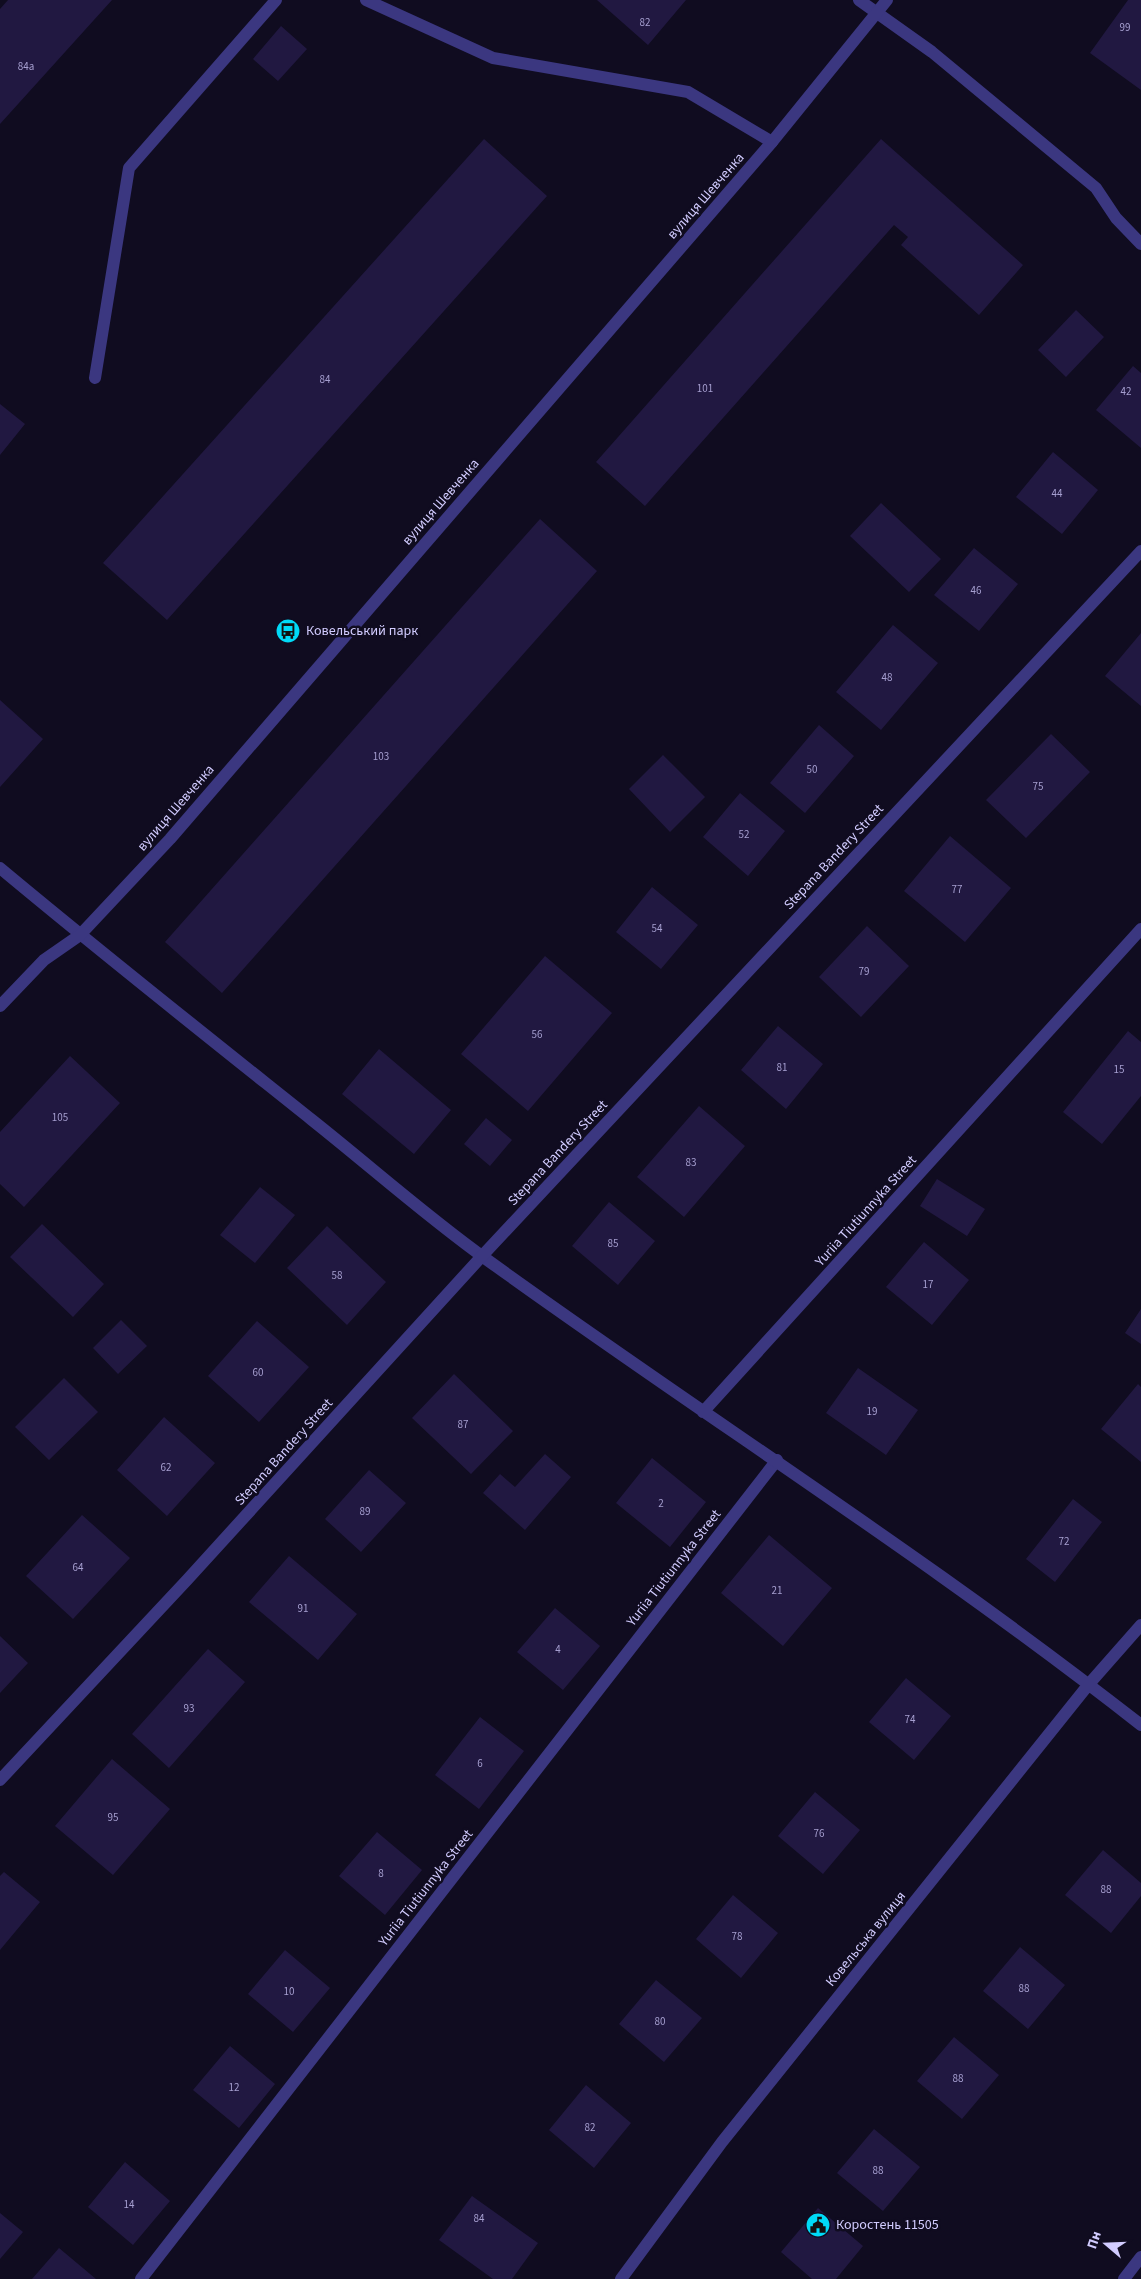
<svg xmlns="http://www.w3.org/2000/svg" width="1141" height="2279" font-family="'Source Sans 3',sans-serif">
  <rect width="100%" height="100%" fill="#100c20"/>
  <path fill="#211841" d="M8,0H112L0,124V9Z
    M597,0H686L648,45Z
    M1128,0H1141V90L1090,53Z
    M281,26L307,49L278,81L253,59Z
    M484,139L547,196L167,620L103,563Z
    M881,139L1023,265L979,315L901,245L908,237L894,225L645,506L596,462Z
    M1076,310L1104,337L1066,377L1038,350Z
    M1133,366L1141,373V448L1096,410Z
    M0,404L25,424L0,455Z
    M1053,452L1098,490L1062,534L1016,497Z
    M881,503L941,559L909,592L850,536Z
    M540,519L597,571L222,993L165,942Z
    M974,548L1018,584L979,631L934,595Z
    M893,625L938,663L881,730L836,692Z
    M1141,633V706L1105,676Z
    M0,700L43,739L0,787Z
    M819,725L854,756L805,813L770,783Z
    M1051,734L1090,772L1026,838L986,800Z
    M663,755L705,797L670,832L629,789Z
    M740,793L785,831L748,876L703,837Z
    M950,836L1011,888L965,942L904,891Z
    M652,887L698,925L661,969L616,932Z
    M867,926L909,966L861,1017L819,977Z
    M545,956L612,1013L528,1111L461,1054Z
    M778,1026L823,1064L786,1109L741,1070Z
    M1128,1031L1141,1042V1096L1102,1144L1063,1112Z
    M379,1049L451,1110L414,1154L342,1094Z
    M70,1056L120,1103L24,1207L0,1184V1132Z
    M699,1106L745,1146L684,1217L637,1177Z
    M486,1118L512,1140L490,1166L464,1144Z
    M937,1179L985,1209L967,1236L920,1206Z
    M260,1187L295,1215L255,1263L220,1235Z
    M609,1202L655,1241L618,1285L572,1246Z
    M42,1224L104,1284L73,1317L10,1257Z
    M327,1226L386,1282L347,1325L287,1268Z
    M924,1242L969,1280L932,1325L886,1287Z
    M1141,1309V1344L1125,1333Z
    M121,1320L147,1346L118,1374L93,1348Z
    M257,1321L309,1367L259,1422L208,1376Z
    M858,1368L918,1410L886,1455L826,1413Z
    M454,1374L513,1431L471,1474L412,1418Z
    M64,1378L98,1412L49,1460L15,1427Z
    M1138,1384L1141,1387V1462L1101,1429Z
    M164,1417L215,1463L167,1516L117,1470Z
    M545,1454L571,1477L525,1530L483,1493L500,1474L515,1487Z
    M652,1458L706,1502L670,1547L616,1503Z
    M369,1470L406,1503L361,1552L325,1519Z
    M1073,1499L1102,1522L1055,1582L1026,1559Z
    M82,1515L130,1558L73,1619L26,1576Z
    M769,1535L832,1588L783,1646L721,1593Z
    M289,1556L357,1614L318,1660L249,1602Z
    M555,1608L600,1646L563,1690L517,1652Z
    M0,1636L28,1663L0,1693Z
    M208,1649L245,1682L169,1768L132,1734Z
    M906,1678L951,1716L914,1760L869,1722Z
    M480,1717L524,1751L479,1809L435,1775Z
    M112,1759L170,1809L113,1875L55,1826Z
    M815,1792L860,1830L823,1874L778,1836Z
    M377,1832L422,1870L385,1915L339,1876Z
    M1103,1850L1141,1883V1896L1111,1933L1065,1895Z
    M4,1872L40,1902L0,1950V1876Z
    M733,1895L778,1933L741,1978L696,1939Z
    M1020,1947L1065,1985L1028,2029L983,1991Z
    M285,1950L330,1988L293,2032L248,1994Z
    M656,1980L702,2018L664,2062L619,2024Z
    M954,2037L999,2075L962,2119L917,2081Z
    M230,2046L275,2084L239,2128L193,2090Z
    M586,2085L631,2123L594,2168L549,2130Z
    M874,2129L920,2167L883,2211L837,2173Z
    M125,2162L170,2201L133,2245L88,2207Z
    M472,2196L538,2243L512,2279H493L439,2240Z
    M818,2208L863,2246L836,2279H812L781,2252Z
    M0,2213L23,2232L0,2259Z
    M59,2248L96,2279H32Z"/>
  <g fill="none" stroke-linecap="round" stroke-linejoin="round">
    <path stroke="#3b3780" stroke-width="12" d="M366,0L493,58L688,92L772,142
      M95,378L129,168L276,0
      M141,2279L777,1460"/>
    <path stroke="#3b3780" stroke-width="12" d="M859,0L932,52L1096,188L1116,218L1141,244
      M0,868C103,954 208,1037 312,1120C370,1166 426,1216 486,1259C703,1416 930,1559 1141,1725
      M703,1412L1141,929
      M621,2279L722,2142L1089,1684L1141,1625
      M1124,2279L1141,2257"/>
    <path stroke="#3b3780" stroke-width="12" d="M0,1006L44,960L80,935L170,839L772,142L887,0
      M0,1780L187,1580L482,1256L1141,551"/>
  </g>
  <defs>
    <symbol id="bus-disc" viewBox="-11 -11 22 22"><circle r="9.5" fill="#00daf7" stroke="#100c20"/><path d="M-5-6H5V4H4V6H2V4H-2V6H-4V4H-5ZM-3.5-4V0h7V-4ZM-3.5 1.2v1.5H-2V1.2ZM2 1.2v1.5H3.5V1.2Z" fill="#111"/></symbol>
    <symbol id="civic-disc" viewBox="-11 -11 22 22"><circle r="9.5" fill="#00daf7" stroke="#100c20"/><path d="M-.6-6.5H3V-4.5H.6V-3L4-1V1h2V6H-6V1h2V-1L-.6-3ZM-1.2 2.5V6h2.4V2.5Z" fill="#111"/></symbol>
  </defs>
  <g fill-rule="evenodd">
    <use href="#bus-disc" x="274" y="617" width="28" height="28"/>
    <use href="#civic-disc" x="804" y="2211" width="28" height="28"/>
  </g>
  <g text-anchor="middle" dominant-baseline="central" stroke-width="5" stroke-linejoin="round" paint-order="stroke">
    <g font-size="11" fill="#a69fd0">
      <text x="645" y="22">82</text>
      <text x="1125" y="27">99</text>
      <text x="26" y="66">84а</text>
      <text x="325" y="379">84</text>
      <text x="705" y="388">101</text>
      <text x="1126" y="391">42</text>
      <text x="1057" y="493">44</text>
      <text x="976" y="590">46</text>
      <text x="887" y="677">48</text>
      <text x="381" y="756">103</text>
      <text x="812" y="769">50</text>
      <text x="1038" y="786">75</text>
      <text x="744" y="834">52</text>
      <text x="957" y="889">77</text>
      <text x="657" y="928">54</text>
      <text x="864" y="971">79</text>
      <text x="537" y="1034">56</text>
      <text x="782" y="1067">81</text>
      <text x="1119" y="1069">15</text>
      <text x="60" y="1117">105</text>
      <text x="691" y="1162">83</text>
      <text x="613" y="1243">85</text>
      <text x="337" y="1275">58</text>
      <text x="928" y="1284">17</text>
      <text x="258" y="1372">60</text>
      <text x="872" y="1411">19</text>
      <text x="463" y="1424">87</text>
      <text x="166" y="1467">62</text>
      <text x="661" y="1503">2</text>
      <text x="365" y="1511">89</text>
      <text x="1064" y="1541">72</text>
      <text x="78" y="1567">64</text>
      <text x="777" y="1590">21</text>
      <text x="303" y="1608">91</text>
      <text x="558" y="1649">4</text>
      <text x="189" y="1708">93</text>
      <text x="910" y="1719">74</text>
      <text x="480" y="1763">6</text>
      <text x="113" y="1817">95</text>
      <text x="819" y="1833">76</text>
      <text x="381" y="1873">8</text>
      <text x="1106" y="1889">88</text>
      <text x="737" y="1936">78</text>
      <text x="1024" y="1988">88</text>
      <text x="289" y="1991">10</text>
      <text x="660" y="2021">80</text>
      <text x="958" y="2078">88</text>
      <text x="234" y="2087">12</text>
      <text x="590" y="2127">82</text>
      <text x="878" y="2170">88</text>
      <text x="129" y="2204">14</text>
      <text x="479" y="2218">84</text>
    </g>
    <g font-size="14" fill="#d2ccff" stroke="#100c20">
      <text transform="translate(706 196) rotate(-49)">вулиця Шевченка</text>
      <text transform="translate(441 502) rotate(-49)">вулиця Шевченка</text>
      <text transform="translate(176 808) rotate(-49)">вулиця Шевченка</text>
      <text transform="translate(834 857) rotate(-47)">Stepana Bandery Street</text>
      <text transform="translate(558 1153) rotate(-47)">Stepana Bandery Street</text>
      <text transform="translate(866 1211) rotate(-48)">Yuriia Tiutiunnyka Street</text>
      <text transform="translate(284 1452) rotate(-48)">Stepana Bandery Street</text>
      <text transform="translate(674 1568) rotate(-52)">Yuriia Tiutiunnyka Street</text>
      <text transform="translate(426 1888) rotate(-52)">Yuriia Tiutiunnyka Street</text>
      <text transform="translate(866 1939) rotate(-51)">Ковельська вулиця</text>
    </g>
    <g font-size="14" fill="#d2ccff" stroke="#100c20" text-anchor="start">
      <text x="306" y="631">Ковельський парк</text>
      <text x="836" y="2225">Коростень 11505</text>
    </g>
  </g>
  <g transform="translate(1106 2244) rotate(289)" stroke="#100c20" stroke-width="4" paint-order="stroke">
  <path d="M0-4L9 19L0 12L-9 19Z" fill="#d2ccff"/>
  <text y="-8" font-size="14" font-weight="bold" text-anchor="middle" fill="#d2ccff">Пн</text>
  </g>
</svg>
